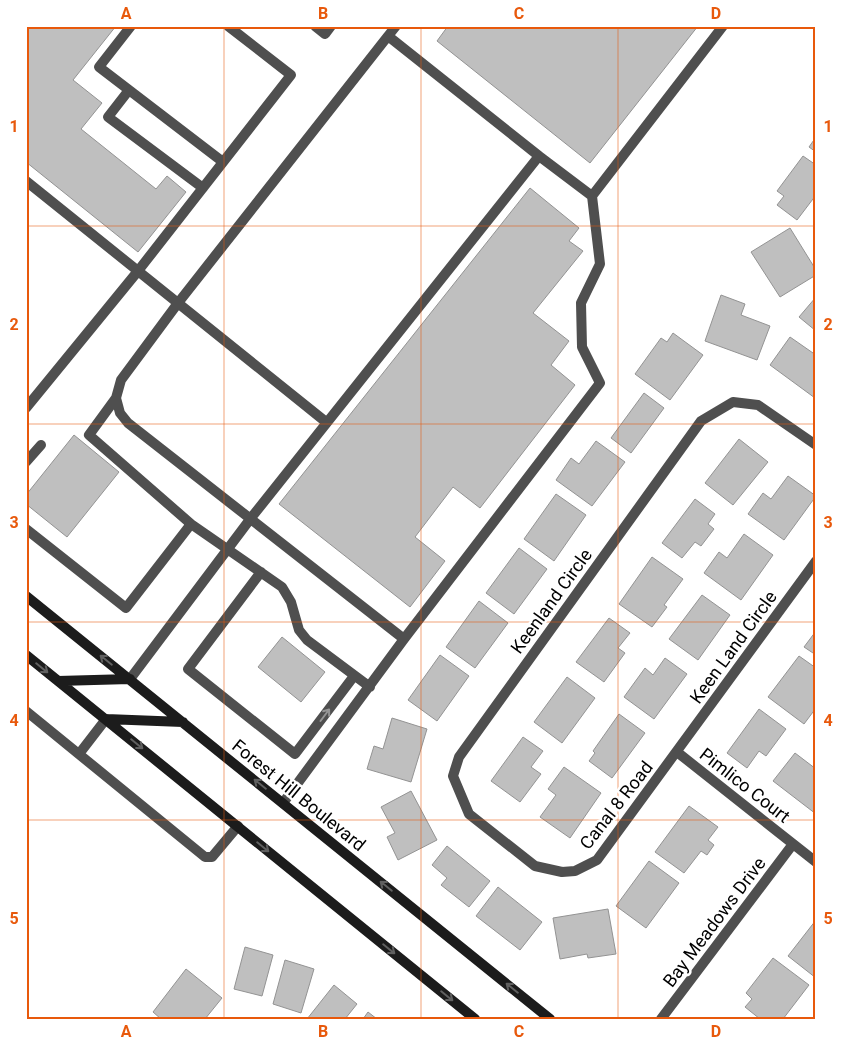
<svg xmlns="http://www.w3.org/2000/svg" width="842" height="1045" font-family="Roboto,sans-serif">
  <rect width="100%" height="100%" fill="#fff"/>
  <path fill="#bfbfbf" stroke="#939393" d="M26,26H116L73,80L102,103L81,129L156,189L167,176L186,192L138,252L26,162Z
    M448,26H698L590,163L437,41Z
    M816,137V152L809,147Z
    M803,156L816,165V195L797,220L777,205L784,196L777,191Z
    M530,188L579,228L569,241L583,251L533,313L569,341L551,365L575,385L480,508L453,487L415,537L445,561L410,607L279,504Z
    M790,228L816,270V275L780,297L751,252Z
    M721,295L745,304L741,315L770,326L757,360L705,341Z
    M816,297V331L799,317Z
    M673,333L703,355L670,400L635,374L661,338L667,342Z
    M790,337L813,353L816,349L815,398L770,365Z
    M644,393L664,408L631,453L611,438Z
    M74,435L119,472L67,537L26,504V495Z
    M739,439L768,462L733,505L705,483Z
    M596,441L625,462L592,506L556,480L571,458L579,464Z
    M788,476L816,496L784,540L748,514L763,493L771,499Z
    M556,494L586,515L554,561L524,539Z
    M695,499L715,514L708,524L714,529L701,546L695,542L682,558L662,543Z
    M744,534L773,555L741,600L704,573L719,552L727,558Z
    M519,548L547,569L514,614L486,593Z
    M652,557L683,579L664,605L667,607L652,627L619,604Z
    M702,595L730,615L698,660L669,639Z
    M479,601L508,623L475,668L446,647Z
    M609,618L630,633L618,648L625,653L604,682L576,662Z
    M816,631V655L804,647Z
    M282,637L325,672L301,702L258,667Z
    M440,655L469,676L437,721L408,700Z
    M799,656L816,668V708L804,724L768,697Z
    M665,658L687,674L654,719L624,697L645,668L653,675Z
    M567,677L595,698L562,743L534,722Z
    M759,709L786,729L766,756L759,751L747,768L727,753Z
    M619,714L645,733L612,778L589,761L595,753L593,751Z
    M392,718L427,729L411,782L367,769L374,746L383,749Z
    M523,737L543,751L531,767L541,774L520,802L491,781Z
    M795,753L816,769V814L773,781Z
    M564,767L601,793L570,838L540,817L556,795L548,789Z
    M411,791L437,840L398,860L387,837L395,833L381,807Z
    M689,806L718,827L708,840L714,845L707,855L701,851L684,873L655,852Z
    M447,846L490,881L469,907L441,885L447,878L432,865Z
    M649,861L679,883L646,928L616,906Z
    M498,887L542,922L520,950L476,916Z
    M608,909L616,954L588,958L587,954L560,959L553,918Z
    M816,920V978L788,956Z
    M245,947L273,955L262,996L234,989Z
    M773,958L809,985L783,1019H760L745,1007L752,999L746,993Z
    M285,960L314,969L301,1013L273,1004Z
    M186,969L222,998L205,1019H161L153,1012Z
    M334,985L357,1004L345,1019H307Z
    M368,1012L377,1019H363Z"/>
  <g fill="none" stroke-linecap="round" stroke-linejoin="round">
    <path stroke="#4f4f4f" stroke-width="10" d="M131,26L99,67L223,162
      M315,26L325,34L331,26
      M388,36L178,303L121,380L116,398L120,413L128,423L404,639
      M129,90L108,117L203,188
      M26,181L326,422
      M592,196L723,26
      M26,408L138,271L291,75L228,26
      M26,462L41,445
      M191,524L282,587L291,602L299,630L307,640L370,687
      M26,529L126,608L191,524L89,435L116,398
      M261,572L188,669L295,754L354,676
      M130,679L251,518L539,156L388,36L396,26
      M26,711L205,857H212L238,826
      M79,754L106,719
      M283,803L404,639L600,383L582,347L581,303L600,264L592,196L539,156"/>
    <path stroke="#4f4f4f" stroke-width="10" d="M816,445L758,405L733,402L701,421L459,757L453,776L469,814L535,866L562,872L575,871L597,860L816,561
      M677,752L816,862
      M661,1019L793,844"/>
    <path stroke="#1c1c1c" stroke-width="10" d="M26,596L550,1019
      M26,655L475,1019
      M58,681L130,679
      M106,719L183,722"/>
  </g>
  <defs><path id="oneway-shaft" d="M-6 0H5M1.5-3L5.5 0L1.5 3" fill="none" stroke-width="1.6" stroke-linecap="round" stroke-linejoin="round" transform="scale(1.25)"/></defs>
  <g stroke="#606060">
    <use href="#oneway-shaft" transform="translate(106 660) rotate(-141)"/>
    <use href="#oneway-shaft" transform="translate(42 668) rotate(39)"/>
    <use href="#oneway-shaft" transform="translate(137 744) rotate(39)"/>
    <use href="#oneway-shaft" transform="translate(260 784) rotate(-141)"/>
    <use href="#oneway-shaft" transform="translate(263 847) rotate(39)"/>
    <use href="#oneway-shaft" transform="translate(386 886) rotate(-141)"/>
    <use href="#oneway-shaft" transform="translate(389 949) rotate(39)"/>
    <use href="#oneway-shaft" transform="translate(512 988) rotate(-141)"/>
    <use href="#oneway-shaft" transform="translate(447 996) rotate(39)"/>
  </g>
  <use stroke="#959595" href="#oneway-shaft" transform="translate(325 715) rotate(-53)"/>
  <path fill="none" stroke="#e8590c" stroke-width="1" stroke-opacity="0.55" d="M224,26V1019M421,26V1019M618,26V1019M26,226H816M26,424H816M26,622H816M26,820H816"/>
  <g text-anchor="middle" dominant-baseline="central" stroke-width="5" stroke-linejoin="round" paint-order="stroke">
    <g font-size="18" fill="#000" stroke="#fff">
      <text transform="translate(551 601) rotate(-54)">Keenland Circle</text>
      <text transform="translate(733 647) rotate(-54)">Keen Land Circle</text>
      <text transform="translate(745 785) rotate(38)">Pimlico Court</text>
      <text transform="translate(299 795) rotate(39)">Forest Hill Boulevard</text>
      <text transform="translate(616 805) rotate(-52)">Canal 8 Road</text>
      <text transform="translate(714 922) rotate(-53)">Bay Meadows Drive</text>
    </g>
  </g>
  <rect width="842" height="1045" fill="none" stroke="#ffffff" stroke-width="55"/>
  <rect x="28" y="28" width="786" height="990" fill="none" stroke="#e8590c" stroke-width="2"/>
  <g font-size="16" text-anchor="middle" font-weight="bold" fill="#e8590c">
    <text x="126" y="19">A</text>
    <text x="323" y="19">B</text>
    <text x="519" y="19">C</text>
    <text x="716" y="19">D</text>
    <text x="14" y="132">1</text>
    <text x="828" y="132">1</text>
    <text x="14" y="330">2</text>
    <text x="828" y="330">2</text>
    <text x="14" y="528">3</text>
    <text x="828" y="528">3</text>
    <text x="14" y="726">4</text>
    <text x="828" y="726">4</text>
    <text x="14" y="924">5</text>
    <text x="828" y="924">5</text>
    <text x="126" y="1037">A</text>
    <text x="323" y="1037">B</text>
    <text x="519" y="1037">C</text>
    <text x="716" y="1037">D</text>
  </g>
</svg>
